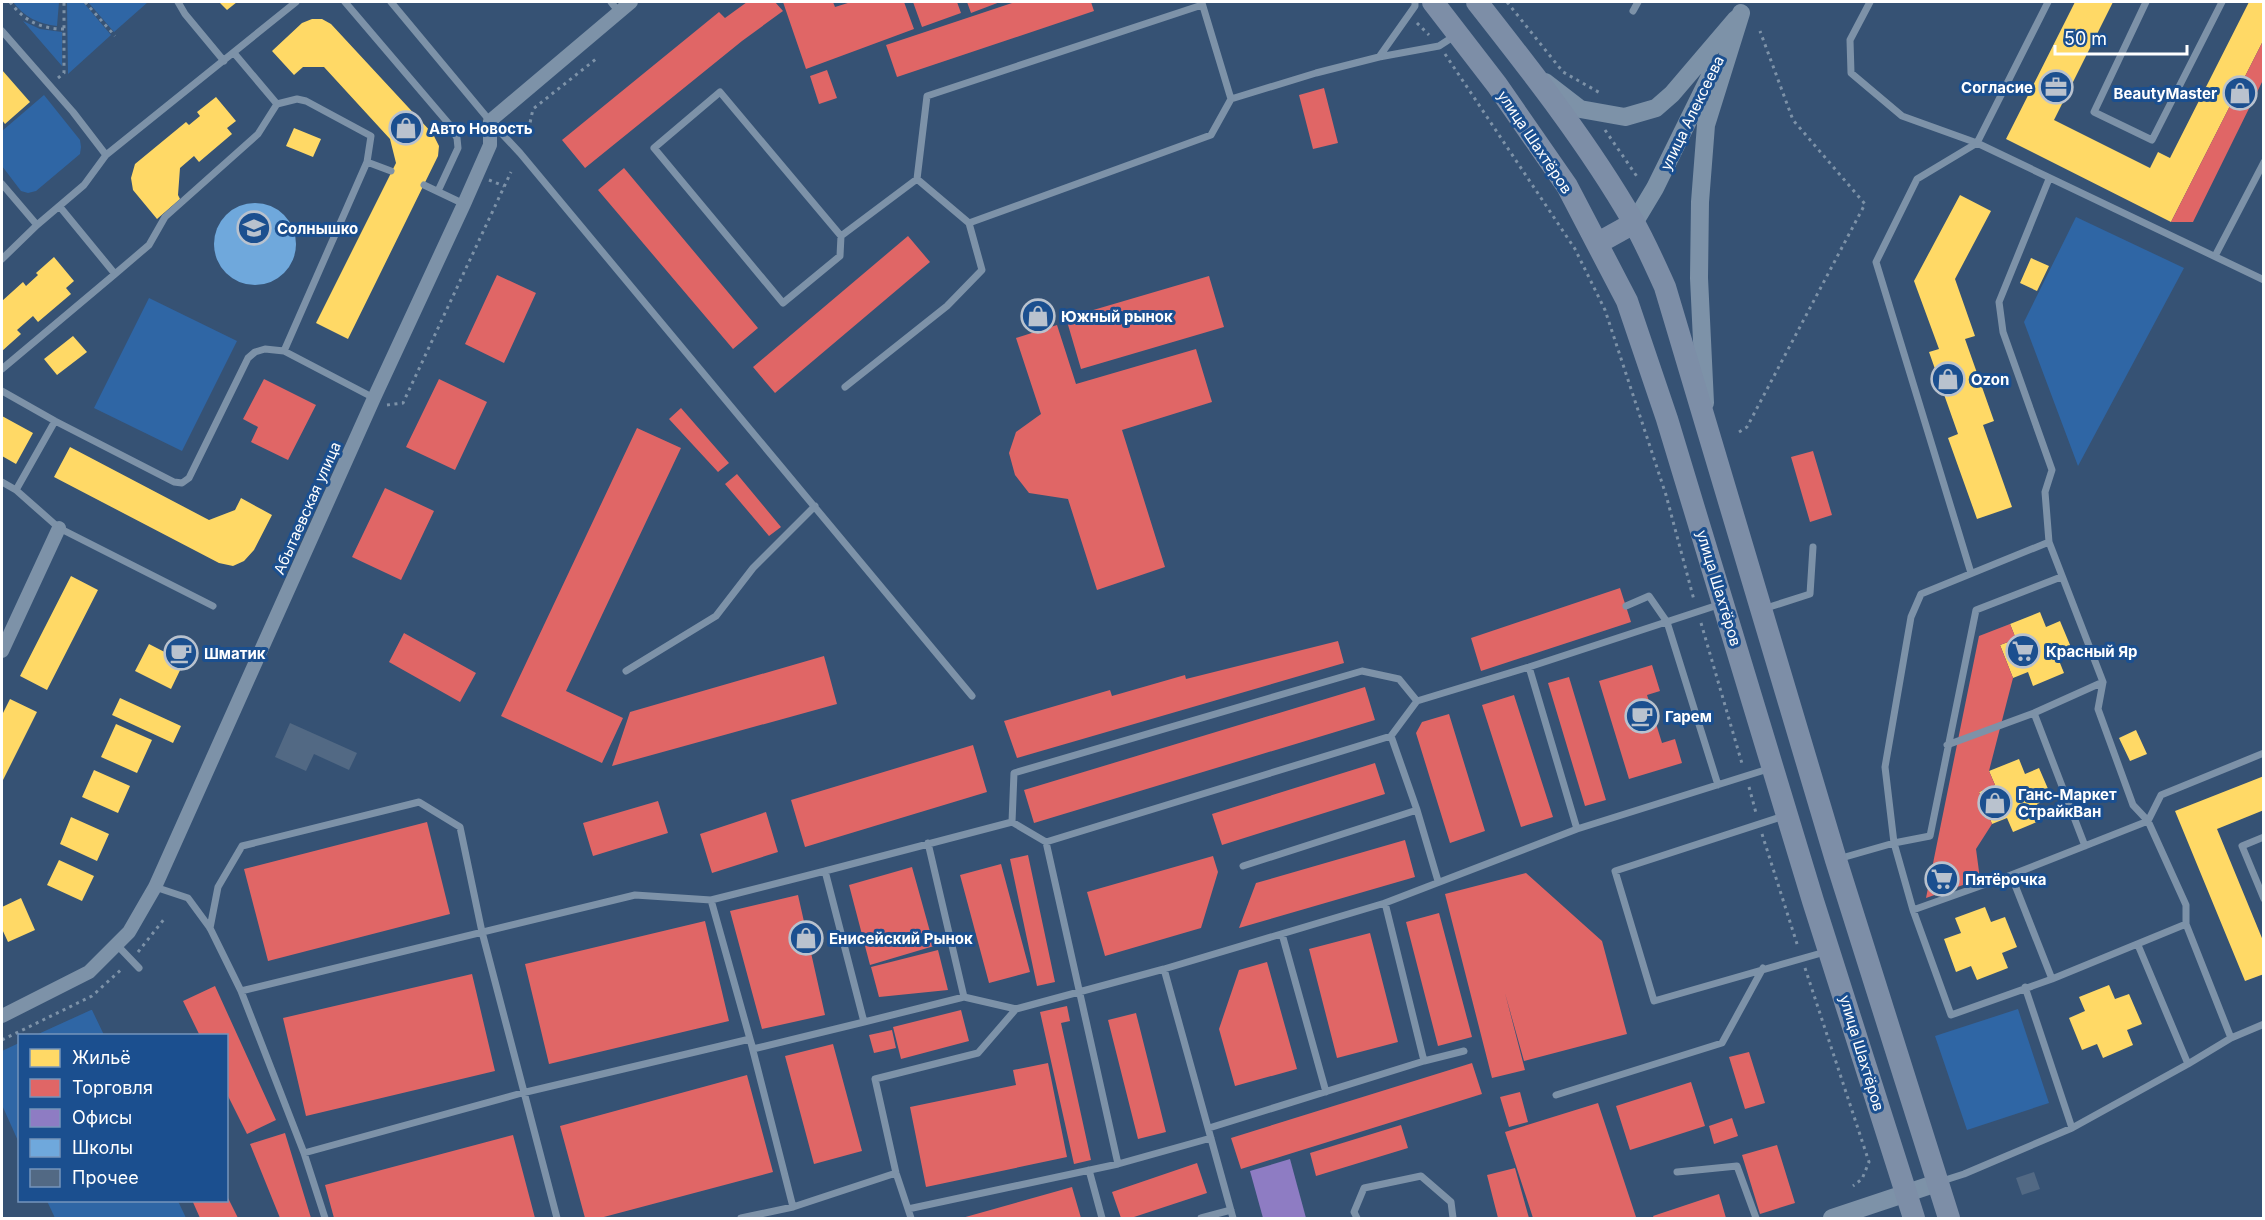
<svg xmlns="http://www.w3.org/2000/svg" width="2265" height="1220" font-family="Inter,sans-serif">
  <rect width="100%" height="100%" fill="#365274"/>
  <path fill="#2f66a5" d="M13,2H59L57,26C39,24 24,17 13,2Z
    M67,2H83L111,35L68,74Z
    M88,2H148L114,32Z
    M23,21L40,29L62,32V66Z
    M44,95L80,140L81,147L80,154L36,191L28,193L21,191L2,166V131Z
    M2076,217L2184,268L2078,466L2024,322Z
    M149,298L237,341L182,451L94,408Z
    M2018,1009L2049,1103L1967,1130L1935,1036Z
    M92,1010L104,1035H36L91,1010Z
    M19,1043V1143L2,1105V1051Z
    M47,1201H178L186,1218H55Z"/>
  <path fill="#ffd966" d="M219,2H237L227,10Z
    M2075,2H2113L2054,120L2150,168L2158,152L2170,158L2249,2H2264V39L2171,222L2006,139Z
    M312,19H322L331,24L433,134L439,146L438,156L348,339L316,323L396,163L390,139L324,67H303L294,75L272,51L302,23Z
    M2,70L30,102L5,124L2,120Z
    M216,97L236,121L227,128L232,134L199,162L194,156L180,168L178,195L180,199L157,219L133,190L131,178L135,164L186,122L189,125L200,116L197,112Z
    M294,128L321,139L313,157L286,146Z
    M1960,195L1991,211L1955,279L1975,336L1965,339L1994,421L1983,425L2012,507L1977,519L1948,438L1958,434L1929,352L1939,349L1914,281Z
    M54,257L74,281L66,288L71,294L38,322L33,316L17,330L21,334L2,351V301L23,282L26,286L38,275L36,273Z
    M2031,258L2049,266L2037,291L2020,283Z
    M73,336L87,352L57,375L44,359Z
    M2,416L33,433L16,464L2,456Z
    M70,447L209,520L235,510L241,498L272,515L254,550L244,561L233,566L219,563L54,477Z
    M71,576L98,590L47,690L20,676Z
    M2040,612L2046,627L2060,621L2073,652L2058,658L2064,673L2033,686L2028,672L2013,678L2000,645L2016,639L2010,624Z
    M149,644L184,662L171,689L135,671Z
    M120,698L181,726L173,743L112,715Z
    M10,699L37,712L2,782V715Z
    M116,724L152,740L137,773L101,757Z
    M2136,730L2147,754L2130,761L2119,738Z
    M2019,759L2025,774L2039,768L2052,798L2037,804L2044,819L2013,832L2007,818L1992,824L1979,792L1995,785L1989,771Z
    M94,770L130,786L118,813L82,797Z
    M2264,776V810L2217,829L2264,943V974L2245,981L2175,811Z
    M71,817L109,834L97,861L60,844Z
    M59,860L94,876L82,901L47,885Z
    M21,898L35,930L8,942L2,929V907Z
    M1985,907L1991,922L2005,917L2017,947L2002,953L2008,968L1977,980L1971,966L1956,972L1944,939L1961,933L1955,918Z
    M2109,985L2115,999L2129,994L2142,1024L2127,1030L2133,1045L2103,1058L2097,1044L2082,1050L2069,1018L2085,1011L2079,997Z"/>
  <path fill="#e06666" d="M747,2H775L783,11L742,41L585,168L562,140L719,12L725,18Z
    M783,2H833L835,7L851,2H904L914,29L806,69Z
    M913,2H957L961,13L922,27Z
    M967,2H1000L971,13Z
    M1015,2H1091L1094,11L897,77L886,45Z
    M2264,39V78L2193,222H2171Z
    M827,70L837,98L819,104L810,76Z
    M1324,88L1338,143L1313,149L1299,95Z
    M624,168L758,328L733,349L598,190Z
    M908,236L930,262L775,393L753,367Z
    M497,275L536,293L504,363L465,344Z
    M1209,276L1224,327L1081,369L1066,318Z
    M1057,325L1076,384L1196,349L1212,402L1122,430L1165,567L1097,590L1068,499L1029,493L1015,475L1009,453L1016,432L1041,414L1016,338Z
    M264,379L316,405L288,460L251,442L258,427L243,419Z
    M439,379L487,402L455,470L406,447Z
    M681,408L729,463L718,472L669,419Z
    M637,428L681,448L566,691L623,718L602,763L501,716Z
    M1813,451L1832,515L1810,522L1791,457Z
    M737,474L781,527L769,536L725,484Z
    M385,488L434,511L401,580L352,557Z
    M1620,588L1631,622L1481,671L1471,638Z
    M2010,624L2016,639L2000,645L2013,678L1989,771L1995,785L1979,792L1992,824L1976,849L1980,879L1926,898L1979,636Z
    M404,633L476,673L460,702L389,662Z
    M1338,641L1344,663L1017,758L1004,721L1110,690L1112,696L1185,675L1186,679Z
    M824,656L837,704L612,766L630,712Z
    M1652,665L1660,691L1647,695L1662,743L1675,739L1682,763L1629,779L1599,681Z
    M1569,677L1606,800L1585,806L1548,683Z
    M1365,687L1375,720L1034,823L1024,790Z
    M1514,695L1553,817L1521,827L1482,705Z
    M1449,714L1485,831L1450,843L1416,733L1422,722Z
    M973,745L987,792L805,847L791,800Z
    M1375,763L1385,794L1222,845L1212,814Z
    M658,801L668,833L593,856L583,823Z
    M766,812L778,852L712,873L700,834Z
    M427,822L450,914L268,961L244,869Z
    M1405,840L1415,877L1239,928L1256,883Z
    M1028,855L1055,982L1037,986L1010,859Z
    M1213,856L1218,872L1201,928L1105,956L1087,892Z
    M1001,864L1030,972L989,983L960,875Z
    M912,867L934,946L870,965L849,885Z
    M1526,873L1602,941L1627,1034L1524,1061L1505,993L1525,1070L1492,1078L1445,894Z
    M798,895L825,1015L762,1029L730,911Z
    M1439,913L1472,1037L1438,1046L1406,922Z
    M705,921L729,1021L549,1064L525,964Z
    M1370,933L1398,1042L1337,1058L1309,949Z
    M938,950L948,990L879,997L871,967Z
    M1267,962L1297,1069L1235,1086L1219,1029L1239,970Z
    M472,974L495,1071L306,1116L283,1018Z
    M215,986L276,1120L247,1134L226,1092V1036H200L183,1001Z
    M1067,1006L1070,1021L1061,1023L1091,1160L1074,1164L1040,1012Z
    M961,1010L969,1041L901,1059L893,1027Z
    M1136,1013L1166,1132L1138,1139L1108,1020Z
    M892,1030L896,1048L874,1053L869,1035Z
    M833,1044L862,1151L814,1164L785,1056Z
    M1749,1052L1765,1103L1745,1109L1729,1057Z
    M1048,1063L1067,1157L926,1187L910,1107L1016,1085L1013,1070Z
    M1472,1063L1482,1094L1241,1169L1231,1138Z
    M747,1075L773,1172L600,1218H585L560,1126Z
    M1691,1082L1705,1126L1630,1150L1616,1106Z
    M1520,1092L1528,1122L1509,1127L1500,1097Z
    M1598,1103L1636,1217L1630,1218H1533L1505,1132Z
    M1732,1118L1738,1136L1714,1144L1709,1126Z
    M1401,1125L1408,1148L1316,1176L1310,1153Z
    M285,1133L311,1218H280L250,1144Z
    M513,1135L535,1218H334L325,1185Z
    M1777,1145L1795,1203L1760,1214L1742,1155Z
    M1197,1163L1207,1193L1131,1218H1121L1112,1192Z
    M1515,1168L1529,1218H1498L1487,1175Z
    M1072,1187L1081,1218H962Z
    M226,1194L238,1218H200L192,1200H226Z
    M1719,1194L1726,1218H1654L1653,1216Z"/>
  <path fill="#8e7cc3" d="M1290,1159L1306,1218H1263L1250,1171Z"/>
  <path fill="#6fa8dc" d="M214 244a41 41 0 1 1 82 0a41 41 0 1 1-82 0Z"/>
  <path fill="#526984" d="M290,723L357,753L349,770L314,754L306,771L275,757Z
    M2034,1172L2040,1189L2022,1195L2016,1178Z"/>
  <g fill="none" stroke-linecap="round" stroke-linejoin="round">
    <path stroke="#7d92a8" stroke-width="3" stroke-dasharray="3 4.5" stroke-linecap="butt" d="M10,2C24,21 41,29 64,29
      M85,2L115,36
      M1507,2L1563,72L1602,94
      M1417,23L1429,35
      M1445,54L1575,249L1605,310L1666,495L1694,600
      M58,78L64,73V2
      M1605,130L1638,178
      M527,137L533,109L596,59
      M489,180L504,186
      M387,405L403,403L511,172
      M1739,432L1747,427L1865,204L1793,120L1760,31
      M1701,623L1743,767
      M1749,787L1756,813
      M1762,834L1798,947
      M138,952L165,918
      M1805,968L1869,1162L1862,1179L1853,1186
      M2,1040L92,996L123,968"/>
    <path stroke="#7d92a8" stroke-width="7" d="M178,2L185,14L224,61
      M345,2L449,124L457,138L458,148L438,191
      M391,2L490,121L520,153L972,696
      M611,2L619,12
      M1870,2L1850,40L1851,73L1902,116L1977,143L2264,280
      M2146,2L2094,112L2152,140L2222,2
      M1202,3L1231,99
      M1633,11L1638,2
      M2,31L73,112L106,155
      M234,53L277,104
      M1379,57L1415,6V2
      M367,162L391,171
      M2049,179L1999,302L2003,332L2052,470L2045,492L2049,542L2103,682L2098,709L2133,805L2148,821L2186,905V924L2231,1038
      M2,184L37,225
      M424,185L464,204
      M969,223L1211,135L1231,99L1316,73L1379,57L1439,46L1456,35
      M841,236L840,256L783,303L654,148L720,92L841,236L917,179L927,96L1202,5
      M2215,256L2264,162
      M2,259L37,225L84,185L106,155L296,2
      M115,274L149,245L165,217L258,134L277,104L297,99L306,101L371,136L367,162L284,351
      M2,369L115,274L60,207
      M845,387L947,306L982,270L969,223L917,179
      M2,391L55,421L174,482L182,483L189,478L248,358L255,352L265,349L284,351L374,398
      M2,482L16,490L59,528L213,606
      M16,490L55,421
      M2049,542L1921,594L1911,617L1885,767L1894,843L1913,910L1951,1015L2052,979L2186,924
      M1971,573L1876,262L1917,179L1977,143L2048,2
      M1626,606L1649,596L1667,622L1718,785
      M1763,609L1810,594L1813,547
      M1529,667L1577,829
      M626,671L716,616L753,568L815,506
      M2034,713L2085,846
      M1391,736L1417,810L1438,881
      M1947,745L2034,713L2103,682
      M1784,816L1615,871L1654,1001L1825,952
      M1012,822L825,871L864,1022L964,997L1016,1009L1164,969L1385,903L1577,829L1768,769
      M2264,837L2242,846L2264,899
      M1046,842L1391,736L1417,701L1529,667L1721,604
      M928,843L964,997
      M1838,859L1894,843L1930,836L1976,610L2061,577
      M1243,866L1417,810
      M2011,875L2052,979
      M155,887L188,898L210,928L241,991L304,1153L522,1093L750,1039L753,1049L864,1022
      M711,900L750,1039L793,1207
      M1913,910L2011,875L2148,821L2161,795L2264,753
      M210,928L218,887L242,846L419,802L460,827L482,932L557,1218
      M1282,934L1326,1092
      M116,944L139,968
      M2138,945L2188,1064
      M1164,969L1233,1218
      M2025,987L2072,1128
      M241,991L635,895L711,900L825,871
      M1424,1061L1464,1051
      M1556,1095L1722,1043L1763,968
      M1209,1128L1424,1061L1385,903
      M304,1153L325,1218
      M1118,1164L1046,842L1012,822L1014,773L1362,671L1399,679L1417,701
      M1089,1170L1102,1218
      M1677,1172L1737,1166L1756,1218
      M1942,1181L1964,1174L2072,1128L2188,1064L2231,1038L2264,1024
      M908,1209L1118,1164L1211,1138
      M741,1218L793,1207L896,1173
      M911,1218L896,1173L875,1079L978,1053L1016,1009
      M1201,1218L1231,1210
      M1357,1218L1354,1212L1364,1188L1421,1176L1451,1202L1453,1218"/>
    <path stroke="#7d92a8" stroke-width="14" d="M2,651L59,528
      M2,1016L89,972L129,932L155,887L374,398L464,204L490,145V121L631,2"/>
    <path stroke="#7d92a8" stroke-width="18" d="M1545,82L1580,109L1625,117L1656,108L1672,94L1736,19
      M1634,223L1655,188L1714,68
      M1705,403L1699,278L1700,202L1706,125L1741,13
      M1832,1218L1937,1183"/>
    <path stroke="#7d8ea7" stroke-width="22" d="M1433,2L1497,85L1567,186L1627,301L1667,419L1813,901L1914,1218
      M1477,2C1532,72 1588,143 1633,221C1645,242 1655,265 1665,287L1836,860L1949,1218
      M1598,243L1634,223"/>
  </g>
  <defs>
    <symbol id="office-ring" viewBox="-11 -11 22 22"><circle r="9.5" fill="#1b4f8f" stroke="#b9c2ce" stroke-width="1.5"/><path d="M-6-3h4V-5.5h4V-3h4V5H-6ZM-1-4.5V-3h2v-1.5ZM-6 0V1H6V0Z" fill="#b9c2ce"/></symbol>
    <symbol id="shop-ring" viewBox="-11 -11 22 22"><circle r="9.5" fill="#1b4f8f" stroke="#b9c2ce" stroke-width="1.5"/><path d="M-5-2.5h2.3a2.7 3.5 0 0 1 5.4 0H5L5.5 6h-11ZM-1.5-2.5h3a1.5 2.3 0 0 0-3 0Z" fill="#b9c2ce"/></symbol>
    <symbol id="school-ring" viewBox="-11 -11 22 22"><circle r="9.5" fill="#1b4f8f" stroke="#b9c2ce" stroke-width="1.5"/><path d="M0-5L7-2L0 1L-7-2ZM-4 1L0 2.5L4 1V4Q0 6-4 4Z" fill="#b9c2ce"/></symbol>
    <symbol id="supermarket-ring" viewBox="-11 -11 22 22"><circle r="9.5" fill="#1b4f8f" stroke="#b9c2ce" stroke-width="1.5"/><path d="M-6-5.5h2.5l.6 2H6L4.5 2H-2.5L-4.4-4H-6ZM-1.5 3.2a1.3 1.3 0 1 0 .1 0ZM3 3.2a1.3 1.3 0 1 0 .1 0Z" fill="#b9c2ce"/></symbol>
    <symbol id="cafe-ring" viewBox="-11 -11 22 22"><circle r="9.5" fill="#1b4f8f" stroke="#b9c2ce" stroke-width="1.5"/><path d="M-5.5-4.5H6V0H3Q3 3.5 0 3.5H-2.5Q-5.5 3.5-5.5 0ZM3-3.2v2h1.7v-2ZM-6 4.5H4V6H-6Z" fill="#b9c2ce"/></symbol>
  </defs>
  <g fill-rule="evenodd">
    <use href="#office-ring" x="2037" y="68" width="38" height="38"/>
    <use href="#shop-ring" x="2221" y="74" width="38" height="38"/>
    <use href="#shop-ring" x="387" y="109" width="38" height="38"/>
    <use href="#school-ring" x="235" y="209" width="38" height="38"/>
    <use href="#shop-ring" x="1019" y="297" width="38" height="38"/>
    <use href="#shop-ring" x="1929" y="360" width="38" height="38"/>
    <use href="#supermarket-ring" x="2004" y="632" width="38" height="38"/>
    <use href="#cafe-ring" x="162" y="634" width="38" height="38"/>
    <use href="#cafe-ring" x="1623" y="697" width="38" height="38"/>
    <use href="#shop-ring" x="1976" y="784" width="38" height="38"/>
    <use href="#supermarket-ring" x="1923" y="860" width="38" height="38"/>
    <use href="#shop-ring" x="787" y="919" width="38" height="38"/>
  </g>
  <g text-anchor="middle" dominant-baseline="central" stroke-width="6" stroke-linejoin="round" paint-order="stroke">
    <g font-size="15" font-weight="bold" fill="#fff" stroke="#1b4f8f" text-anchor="start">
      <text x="2033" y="87" text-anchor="end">Согласие</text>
      <text x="2217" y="93" text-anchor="end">BeautyMaster</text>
      <text x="429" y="128">Авто Новость</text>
      <text x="277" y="228">Солнышко</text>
      <text x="1061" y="316">Южный рынок</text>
      <text x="1971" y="379">Ozon</text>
      <text x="2046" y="651">Красный Яр</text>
      <text x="204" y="653">Шматик</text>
      <text x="1665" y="716">Гарем</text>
      <text x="2018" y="794">Ганс-Маркет<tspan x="2018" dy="17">СтрайкВан</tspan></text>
      <text x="1965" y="879">Пятёрочка</text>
      <text x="829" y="938">Енисейский Рынок</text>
    </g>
    <g font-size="15" fill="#fff" stroke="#1b4f8f">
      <text transform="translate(1692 113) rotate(-64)">улица Алексеева</text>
      <text transform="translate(1535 142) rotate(56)">улица Шахтёров</text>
      <text transform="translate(307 508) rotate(-66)">Абытаевская улица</text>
      <text transform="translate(1719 588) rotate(73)">улица Шахтёров</text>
      <text transform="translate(1862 1053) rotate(73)">улица Шахтёров</text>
    </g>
  </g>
  <rect width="2265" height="1220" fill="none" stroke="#ffffff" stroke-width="6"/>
  <rect x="18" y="1034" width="210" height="168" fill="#1b4f8f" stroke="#7695bc" stroke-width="1.5"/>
  <rect x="30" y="1049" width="30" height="18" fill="#ffd966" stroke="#7695bc" stroke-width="1.5"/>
  <text x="72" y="1064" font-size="18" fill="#ffffff">Жильё</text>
  <rect x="30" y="1079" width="30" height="18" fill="#e06666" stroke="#7695bc" stroke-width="1.5"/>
  <text x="72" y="1094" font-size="18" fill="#ffffff">Торговля</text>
  <rect x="30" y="1109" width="30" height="18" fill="#8e7cc3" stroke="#7695bc" stroke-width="1.5"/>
  <text x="72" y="1124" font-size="18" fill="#ffffff">Офисы</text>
  <rect x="30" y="1139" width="30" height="18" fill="#6fa8dc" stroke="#7695bc" stroke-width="1.5"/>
  <text x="72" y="1154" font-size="18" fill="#ffffff">Школы</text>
  <rect x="30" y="1169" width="30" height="18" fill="#526984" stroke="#7695bc" stroke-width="1.5"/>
  <text x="72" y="1184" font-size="18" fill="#ffffff">Прочее</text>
  <path d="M2055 45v9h132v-9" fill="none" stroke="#ffffff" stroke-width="3"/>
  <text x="2064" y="45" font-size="18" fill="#ffffff" stroke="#1b4f8f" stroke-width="4.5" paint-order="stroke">50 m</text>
</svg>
